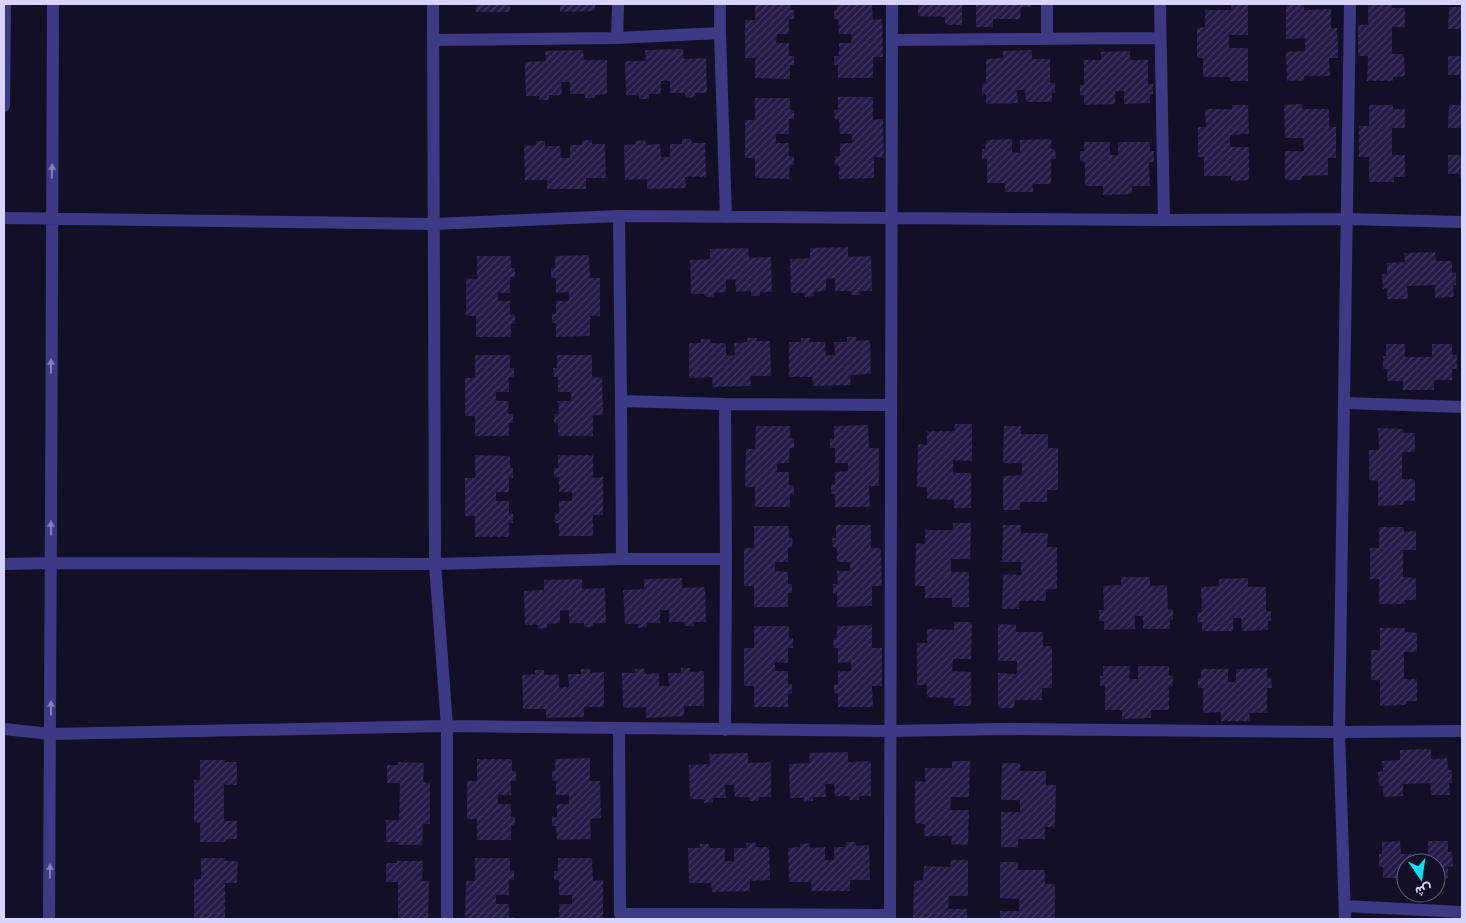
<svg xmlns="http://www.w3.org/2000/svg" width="1466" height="923" font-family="Figtree,Vazirmatn,sans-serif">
  <defs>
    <pattern id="building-hatch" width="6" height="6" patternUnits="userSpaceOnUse" patternTransform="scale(1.25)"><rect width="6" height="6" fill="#241b47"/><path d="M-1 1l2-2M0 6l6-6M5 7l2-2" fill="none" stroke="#433b63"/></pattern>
  </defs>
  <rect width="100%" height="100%" fill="#130f26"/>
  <path fill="url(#building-hatch)" d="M476,4H510V12H476Z
    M560,4H595V11L560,12Z
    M755,4H790V10H794V19H789V34H777L776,43H789V56H794V65H790V79L755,78V58H745V20H755Z
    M837,4H872L873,20L882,19L883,57H873V78H838V65H834V56H839V43H851L852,34H839L838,19H834V10H837Z
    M918,4H962V25H945V17L918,16Z
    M976,4H1031V7H1021L1020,19H993V27H976Z
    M1368,4H1392V8H1405V27H1392V54H1404L1405,76L1393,77V81H1367L1368,56H1358V25H1368Z
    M1460,4H1462V29H1448L1449,7H1460Z
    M1231,5H1248V35H1229V48H1248V81H1230V77H1203V58H1197V28L1205,27V10H1231Z
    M1286,5H1304V10L1331,9V28H1337L1338,58H1329L1330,76H1304V81H1287L1286,52L1305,51V38L1286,39Z
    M683,49L684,59L706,58L707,93H695V97L686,98L685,93H670V81H661V94H649V99H639V95H626L625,61H646L645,50Z
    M583,50L584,60H607V94L595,95V98H585V94H570V82H561L562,95H549V100H539L540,96H526L525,62L546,61L545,51Z
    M1032,50V59H1050V83H1055V93H1052V102H1026L1025,90H1017L1018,103L986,104V94H982V84L986,83V59L1003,58V51Z
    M1130,51V60H1148V84H1153V94H1150V103L1124,104V91H1115V104L1084,105V95H1080V85H1084V60H1101V52Z
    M1448,56H1462V79H1460V75H1448Z
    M838,97H873V120L883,119L884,158L874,157V178L839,179V165H835V156H840V143H852V134H840L839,119H835L834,110H838Z
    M755,98H790V110H794V119H789V134H776V143H789V156H794V165H790L789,179L755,178V158H745V120H755Z
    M1460,101H1462V128H1448L1449,105H1460Z
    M1302,104V109H1329V127H1336V158H1328V175L1302,176V180H1285V151H1304L1303,138H1285L1284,105Z
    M1232,105H1248L1249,134L1230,135V147H1249V180L1231,181V176H1204V157H1198V127H1206L1205,109H1232Z
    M1369,105H1393V109H1405V128H1392V155H1405V177H1394V182H1369V157H1359V126H1369Z
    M682,139H691L692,143H705L706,177H685L686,188L647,189V179L625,180L624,145L636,144V141L645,140L646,145L660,144L661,157H670V144H682Z
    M1012,139V152L1020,153V140L1051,139V149H1055L1056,159H1051V184H1033V192H1005V183H987V159H982V149H985L986,140Z
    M582,140H591L592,144H605L606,178H586V189H547V180H525L524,146L536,145V141H545V146H560L561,158H570V145H582Z
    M1084,142H1110V155H1118V142H1150V151H1154V162H1149L1150,186H1132V194L1103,195V186H1085V162L1080,161V151H1084Z
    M1448,155H1462V178H1460V174H1448Z
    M848,247V257L871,256L872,291H860V295H851V291H835V278L826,279V291L813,292L814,296L805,297L804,293H791L790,259L810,258V248Z
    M748,248L749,258L771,257L772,292H760V296H751V291L736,292L735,279L726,280V292L714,293V297H705L704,294H691L690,260L710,259V249Z
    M1435,252L1436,261H1452V273L1456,272V285H1453L1454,297L1435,298V285L1407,286L1408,299H1387V288L1383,289L1382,274H1387V263L1405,262L1404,253Z
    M589,255L590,278H600V316H590V336L556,337V323H552V314H556V301H569V292L556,293V278H551V268H555V256Z
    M477,256H511V268H515V278L510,277V293H498V301H510V315L515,314V324H511V337H476V316H466V278L477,279Z
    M847,337H857L856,341L870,340L871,374L850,375L851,385L813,386L812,377H789V342H801V338H810V342H825L826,355H835L834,342H847Z
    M747,338H757L756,341H770L771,376H750L751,386L713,387L712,377L689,378V343H701V339H710V343H726V356L735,355L734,343L747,342Z
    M1386,344H1405V357H1432V344H1452V355L1457,354V369H1452V380H1434V390H1403V381H1387V369H1383V356H1386Z
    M475,355H510V368H514V377H509V392H496V401H509L508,414H513V423H509V436H475V416H465V378H475Z
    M557,355H592V377L602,378L603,415H593V436H558V423H554V414H559L558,401H571V392H558V377H554L553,368H557Z
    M955,424H972V461L953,460V473H971V508H954V500L927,499V487H917L918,444L927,445V431H954Z
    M868,425L869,448H879V486H869L870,507H835V494H831V485L835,484V472L848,471V463H835V448H830V439H834V426Z
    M756,426H790V438L794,439V448H790L789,463H777V472H789V485H794V494H790V507H755V487H745L746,449H755Z
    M1004,426H1021V434H1048V448H1058V490H1047V502H1020V510H1003V476L1022,475V463H1003Z
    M1378,428L1403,429V433H1415V452H1402V479H1415V501H1404V505L1378,506V481L1369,480V450H1379Z
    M475,455L510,456V468H513V478L509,477V492H496V501H509V514H513V523H509V537H475V516H465V478H475Z
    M558,455H593V478L603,477V515H593V536H559V523H555V514H559V501H572V492H559V477H554V468H558Z
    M953,523H971L970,559H951V572H969V607H952V598H925V586H915L916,543L925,544V530H953Z
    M836,525H871V548H881L882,586H872V606L837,607V593L833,594V584H838L837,571H850V562H837V548L833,547L832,538H836Z
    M1003,525H1021V533H1048L1047,547H1057V589H1046V601H1019V609H1002L1003,574L1021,575V562H1002Z
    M754,526H789V538H793L792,547L788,548V562H775V571L788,572V584H792V593H788V607H754V586H744V548H754Z
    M1379,527H1404V532L1416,531V550H1403V577L1416,578V600H1405V604H1379V579H1370V548H1379Z
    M1121,577H1150V586L1167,585L1168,610L1173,609V619L1170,620V629H1143V616H1135V629L1104,630V621H1099V610H1104L1103,586L1121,585Z
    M682,578V588L705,587L706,622H693L694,626H684V622H669V610H660V623H647V627L638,628V624H625L623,590L644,589V579Z
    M1248,578V587H1266V611H1271V621H1268V630L1242,631L1241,618H1233V631H1202V622H1198L1197,612H1202L1201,587L1219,586V579Z
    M582,579V589L605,588L606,623H593L594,627H584V623H569V610L560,611V623L547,624V628L538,629V625H525L524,591L544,590V580Z
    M954,622H972L971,659H953L952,671L971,672V706H954V698L927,697V685H917V643H927V629L954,630Z
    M998,624L1016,625V632H1043V646H1052V688H1042V700H1015L1014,708H998V673L1017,674V661H998Z
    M872,625V648H882V686H872L873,707H838V693L834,694V684L838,685V671H851V662L838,663V648H834L833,638H837V626Z
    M754,626H789V638H793V648H788V663L775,662V671H788V684H792V693L788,694V707H754V686H744V648H754Z
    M1380,628H1405V632L1417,633V652H1404V679H1417V701H1406V705L1380,706V680H1371V650H1380Z
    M1103,666H1130L1129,679H1138V666H1169V676L1173,675V686H1169V710H1151V718L1122,719V710H1105V686H1100V676H1103Z
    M681,668H690V672L704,671V706H684V716L646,718V707L623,708L622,673H635V669H644V674L659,673V686H669L668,673H681Z
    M1267,668V678H1271L1272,688H1267V713H1249L1250,721H1221V712L1203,713V688H1198V678H1201V669H1228V682H1236V669Z
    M581,669H590V673L604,672V707H584V717L546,718V709H523L522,675L535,674V670H544V675L559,674V687H569L568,674H581Z
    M1431,749V759L1447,758L1448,770H1452V783H1449L1450,795H1431L1430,783L1403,784V796L1383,797V786H1379L1378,772L1383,771L1382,761L1400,760V750Z
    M848,752V762L871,761V796H859V800H850V796H835L834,784H825L826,797H813V801L804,802V798H790L789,764L810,763L809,753Z
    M748,753V763L771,762V797H759V801H750L749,797H735L734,785H725L726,798H713V802L704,803V799H690L689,765L710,764L709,754Z
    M590,758V781H600L601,818L590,819L591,839L557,840L556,826H552V818L557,817V804H569V795H556V780L552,781V771H555V759Z
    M477,759H512V771H516V781H511V795H498V804H511V817H515V826H511V840H477V819H467V781H477Z
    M200,760H225V762H237V785H224V821H237V839H226V842H200V823L194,822V780H200Z
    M952,761H970L969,797H951L950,810H969L968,845L951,844L952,836H924L925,824L915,823V781L925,782V768H952Z
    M398,762L424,763L423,782L430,783V824H423L422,845H398V842H386V820H399L400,783H387V765H398Z
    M1002,763H1020V771H1046V785H1056L1055,827H1045V839H1018V847H1001V812H1020V800H1001Z
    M1400,841L1401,854H1428V841H1448V852H1452L1453,866L1448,867V878H1436V863H1406V888H1399V878H1383V867H1379V854H1382V842Z
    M846,842H855L856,846L869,845L870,880H850V891H812L811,882H789L788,848L800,847V844L810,843V848L825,847V860H834V847H846Z
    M746,843H756V847H769L770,880L750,881V891L712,892L711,883H689L688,848H700V844H709L710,848H725V861H734V848H746Z
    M201,858H226L225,861H238L237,883H225V919H194V879H201Z
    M475,858H510V871H514V880H509V895H496V904H509V917H514V919H465L466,881H475Z
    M558,858H592L593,881L603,880V918L555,919V917H559V904H572V895H559V880H554V871H558Z
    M951,860H968V896H949L948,909H967V919H913L914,881L923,880L924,866L950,867Z
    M397,861H423L422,881H429L428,919H398V882H386V863H397Z
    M1000,862H1018V870H1045V884H1055V919H1000V911H1019V899L1000,898Z"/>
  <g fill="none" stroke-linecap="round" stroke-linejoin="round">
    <path stroke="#3d3a85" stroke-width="12" d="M433,4L435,564L447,726V919
      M1047,4V39
      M1160,4L1164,220
      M720,33L726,217
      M617,38L618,4
      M433,40L617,38L720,33V4
      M892,40L1159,38
      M4,106L5,4
      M619,216L621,401L725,404
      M4,218L433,224L619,216L1164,220L1348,219L1462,222
      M621,401L622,559
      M1345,403L1462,407
      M4,564L51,563L435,564L622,559H726L725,404L891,405
      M619,728L620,914H720
      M4,729L51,734L447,726L890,731L1002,729L1339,732L1462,731
      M725,730L726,559
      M1345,906L1462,912
      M49,919C53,614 50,309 53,4
      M720,919V914L890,915
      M890,919L892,4
      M1345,919L1339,732L1350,4"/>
  </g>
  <defs><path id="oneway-solid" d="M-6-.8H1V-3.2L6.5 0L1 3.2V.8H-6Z" transform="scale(1.25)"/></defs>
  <g fill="#837fbc">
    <use href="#oneway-solid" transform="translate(52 171) rotate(-89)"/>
    <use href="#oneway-solid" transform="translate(51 366) rotate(-90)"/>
    <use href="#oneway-solid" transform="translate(51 528) rotate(-90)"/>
    <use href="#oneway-solid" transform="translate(51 708) rotate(-90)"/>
    <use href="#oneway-solid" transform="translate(50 871) rotate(-89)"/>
  </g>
  <rect width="1466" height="923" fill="none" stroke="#d9d4ff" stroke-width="10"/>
  <g transform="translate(1421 878) rotate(167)"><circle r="24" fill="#130f26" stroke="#625e7d"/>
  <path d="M0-4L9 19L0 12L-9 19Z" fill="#00e5ff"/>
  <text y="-8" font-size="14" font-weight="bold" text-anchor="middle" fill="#d9d4ff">ش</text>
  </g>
</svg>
